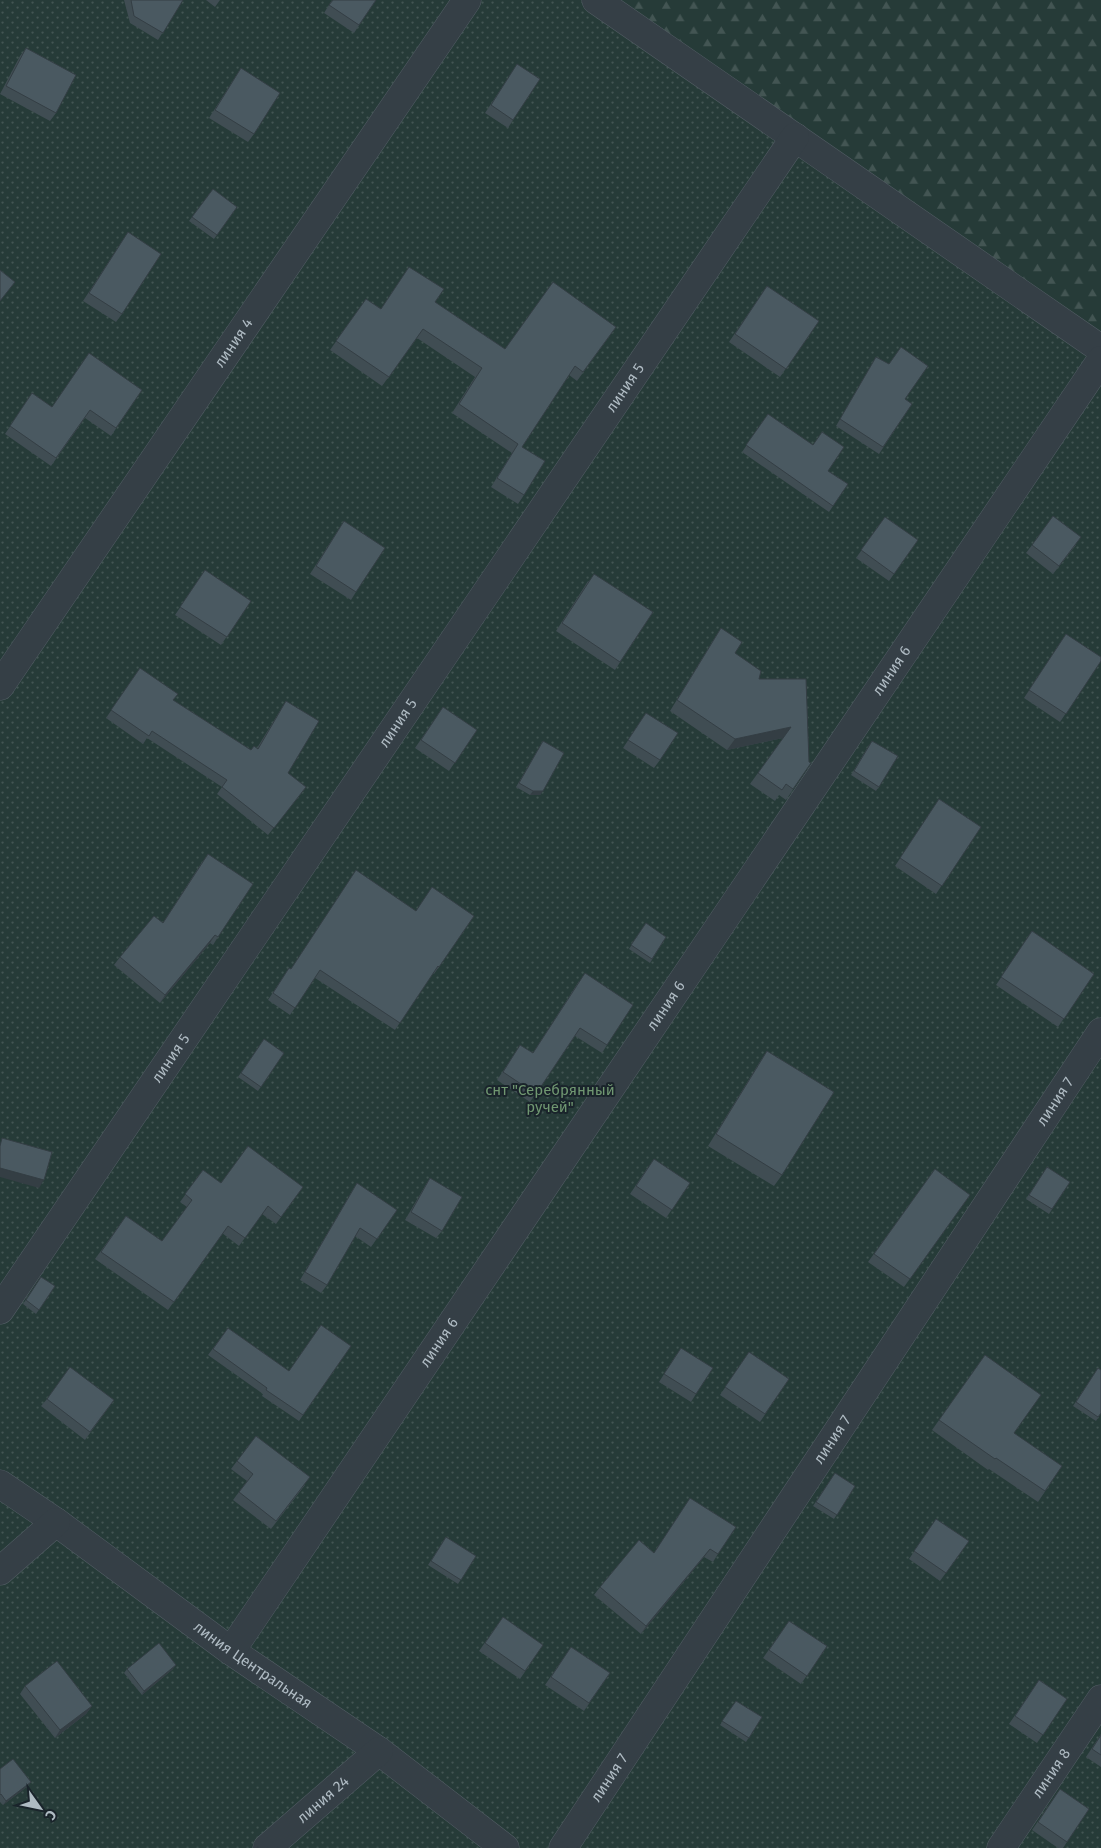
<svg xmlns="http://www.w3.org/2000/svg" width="1101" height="1848" font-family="'Fira Sans',sans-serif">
  <defs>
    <pattern id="green-dots" width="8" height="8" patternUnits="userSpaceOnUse" patternTransform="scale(1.25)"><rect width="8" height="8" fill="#263b38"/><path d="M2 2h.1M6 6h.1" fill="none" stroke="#435553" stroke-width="1.8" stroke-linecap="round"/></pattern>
    <pattern id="forest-firs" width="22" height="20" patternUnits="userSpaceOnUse" patternTransform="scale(1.25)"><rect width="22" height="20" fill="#263b38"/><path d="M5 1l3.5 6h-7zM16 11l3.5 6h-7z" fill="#435553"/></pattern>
  </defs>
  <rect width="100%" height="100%" fill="#222e36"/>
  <path fill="url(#green-dots)" d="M0,0H596L1101,349V1848H0Z"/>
  <path fill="url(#forest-firs)" d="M596,0H1101V349Z"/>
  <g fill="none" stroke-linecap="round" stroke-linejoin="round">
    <defs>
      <g id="minor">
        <path d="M596,0L1101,349"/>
        <path id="s1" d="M0,686L467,0"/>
        <path id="s2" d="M0,1310L795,137"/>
        <path id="s3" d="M0,1484L56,1522L231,1651L379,1751L505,1848"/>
        <path d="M0,1571L56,1522"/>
        <path id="s4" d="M231,1651L1101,360"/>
        <path id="s5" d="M267,1848L379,1751"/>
        <path id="s6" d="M563,1848L1101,1032"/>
        <path id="s7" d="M1001,1848L1101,1699"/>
      </g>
    </defs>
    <use href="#minor" stroke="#525d64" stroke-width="29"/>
    <use href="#minor" stroke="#353f46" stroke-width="28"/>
  </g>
  <path fill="#404d53" d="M124,0H183L158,40L130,23Z
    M206,0H220L215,7Z
    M332,0H376L354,33L324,13Z
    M26,48L56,113L50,121L0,94L20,56Z
    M241,68L254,134L248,142L209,118Z
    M512,72L513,120L508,128L485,113Z
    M213,189L237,207L214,239L189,221Z
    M128,232L122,314L116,322L83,301Z
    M409,267L435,302L505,349L616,327L577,381L569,375L522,447L524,495L518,504L491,487L512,453L452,413L475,377L417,338L382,386L330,350L366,299L381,309Z
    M767,286L819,321L780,377L729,342Z
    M876,357L905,399L912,404L879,454L836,426Z
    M142,390L111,436L85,418L51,466L5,434L32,393L52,407Z
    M768,414L828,471L848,484L829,512L742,452Z
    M885,517L918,540L889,581L856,558Z
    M344,521L356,592L351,600L310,574Z
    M1032,545H1076L1053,574L1026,553Z
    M205,570L251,601L221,645L175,615Z
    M588,581L653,612L615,670L556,631Z
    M721,628L735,653L759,679L809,762L811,763L786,800L779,795L775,801L750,784L783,738L727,750L670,711L714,639Z
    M1066,634L1101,661L1060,722L1024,698Z
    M140,668L173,700L251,750L257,748L286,701L288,773L306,787L268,835L217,794L222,787L147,738L143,744L106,718Z
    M443,707L477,730L449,771L415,748Z
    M646,713L660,760L654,768L623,748Z
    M543,741V791L540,795H530L516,787Z
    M869,745L898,756L876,791L851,775Z
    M939,799L981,827L936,894L895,866Z
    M202,862L218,937L213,945L210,943L160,1003L114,965L120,957L163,923Z
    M416,911L474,916L434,974L433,973L395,1030L315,978L290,1015L268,1000L289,968L290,969Z
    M646,923L666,937L650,963L629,949Z
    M1032,931L1094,974L1058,1027L996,985Z
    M579,981L607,1045L602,1053L575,1036L530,1102L497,1080L515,1053H533Z
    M264,1039L284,1053L258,1091L238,1077Z
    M767,1051L782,1175L774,1186L708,1146L759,1063Z
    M648,1167L690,1183L666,1218L630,1194Z
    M1047,1167L1070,1182L1049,1214L1026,1199Z
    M935,1169L970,1195L904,1287L868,1262Z
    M203,1170L221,1183L303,1187L276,1224L262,1214L239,1246L222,1233L168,1310L95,1259L126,1216L162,1241L187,1207L180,1202Z
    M430,1178L442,1231L436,1238L405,1220L425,1186Z
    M357,1183L397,1210L371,1247L355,1236L327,1285L321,1293L300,1280L352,1191Z
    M41,1277L55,1286L36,1314L23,1304Z
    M228,1328L289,1371L351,1346L299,1421L262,1396L263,1394L208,1355Z
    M749,1352L789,1379L760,1422L720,1395Z
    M676,1355L696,1394L691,1402L659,1382Z
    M985,1355L1014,1433L1062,1466L1038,1502L989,1469L988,1470L932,1430Z
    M1098,1368L1101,1413L1096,1421L1073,1406Z
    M47,1399L114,1400L85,1440L41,1406Z
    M237,1461L305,1485L271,1529L233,1500L247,1481L231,1469Z
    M835,1473L855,1486L834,1519L813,1506Z
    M685,1506L718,1554L713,1562L704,1557L641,1634L594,1595L600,1587L654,1553Z
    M936,1519L969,1541L940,1581L909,1559Z
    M446,1537L476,1556L458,1584L428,1565Z
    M503,1617L543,1645L520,1679L479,1651Z
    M789,1621L827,1646L801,1684L763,1658Z
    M571,1647L610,1673L584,1711L545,1685Z
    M127,1669H173L142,1695L124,1673Z
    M1039,1680L1067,1699L1037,1743L1009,1724Z
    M25,1686L92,1706L86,1714L55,1738L20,1694Z
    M736,1701L762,1717L746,1742L720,1725Z
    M1101,1734V1767L1086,1757Z
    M0,1769L31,1782L28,1786L3,1805L0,1802Z
    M1060,1789L1089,1809L1063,1848H1058L1032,1830Z"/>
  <path fill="#343e44" d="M791,727L783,738L727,750L735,739Z
    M533,791H543L540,795H530Z
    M215,935L210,943L160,1003L165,995Z
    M0,1168L44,1180L39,1188L0,1177Z
    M710,1549L704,1557L641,1634L646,1626Z
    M176,1665L173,1669L142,1695L144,1691Z
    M92,1706L86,1714L55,1738L60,1730Z
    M31,1782L28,1786L3,1805L6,1801Z"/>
  <path fill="#4a5961" stroke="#343e44" d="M131,0H183L163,33L134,16Z
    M333,0H376L359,25L329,5Z
    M26,48L76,75L56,113L6,86Z
    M517,64L540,79L513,120L491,105Z
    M241,68L280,93L254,134L215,110Z
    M213,189L237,207L217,235L192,217Z
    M128,232L161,254L122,314L89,293Z
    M409,267L444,289L435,302L505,349L553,282L616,327L583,372L575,366L522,447L545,461L524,495L497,478L518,444L459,404L482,368L423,329L389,377L336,341L366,299L381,309Z
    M0,270L15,282L0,301Z
    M767,286L819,321L786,369L735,334Z
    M901,347L928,366L905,399L912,404L883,447L840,419L876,357L889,364Z
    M89,353L142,390L116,428L90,410L56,458L10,426L32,393L52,407Z
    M768,414L813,445L822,432L844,447L828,471L848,484L833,506L746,445Z
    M1053,516L1081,537L1059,566L1032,545Z
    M885,517L918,540L894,574L861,550Z
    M344,521L385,548L356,592L316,566Z
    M205,570L251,601L227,637L180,607Z
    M594,574L653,612L620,662L562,623Z
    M721,628L742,642L735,653L761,671L759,679H806L809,762L811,763L793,789L786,784L782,790L758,773L791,727L735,739L677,700Z
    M1066,634L1101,657V661L1066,714L1029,690Z
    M140,668L178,694L173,700L251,750L254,746L258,749L286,701L319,721L288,773L306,787L274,828L222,787L227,780L152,731L149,736L111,710Z
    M443,707L477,730L455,763L421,740Z
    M646,713L678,733L660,760L628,740Z
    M543,741L564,753L543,791H533L519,783Z
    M872,741L898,756L879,787L854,771Z
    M939,799L981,827L942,886L900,858Z
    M208,854L253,884L218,937L215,935L165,995L120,957L154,916L163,923Z
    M356,870L416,911L432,887L474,916L439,967L438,966L400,1023L320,970L295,1008L273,993L289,968L291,969Z
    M646,923L666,937L652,959L631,945Z
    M1032,931L1094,974L1064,1019L1001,977Z
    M585,973L633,1005L607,1045L580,1028L536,1094L503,1072L520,1045L533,1053Z
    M264,1039L284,1053L261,1087L241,1073Z
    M767,1051L834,1092L782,1175L716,1134Z
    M2,1138L52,1152L44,1180L0,1168V1146Z
    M248,1146L303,1187L281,1217L268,1206L245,1238L228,1226L174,1302L101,1252L126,1216L162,1241L192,1200L185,1194L203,1170L221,1183Z
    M654,1159L690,1183L672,1210L636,1186Z
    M1047,1167L1070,1182L1052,1209L1029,1195Z
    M935,1169L970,1195L910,1279L874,1254Z
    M430,1178L462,1197L442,1231L411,1212Z
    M357,1183L397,1210L377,1239L360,1228L327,1285L305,1272Z
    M41,1277L55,1286L39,1310L26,1300Z
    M321,1325L351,1346L303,1415L266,1390L267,1388L213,1349L228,1328L289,1371Z
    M681,1348L713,1368L696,1394L664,1374Z
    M749,1352L789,1379L765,1414L725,1387Z
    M985,1355L1041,1395L1014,1433L1062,1466L1045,1491L996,1458L995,1459L939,1420Z
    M70,1367L114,1400L90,1432L47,1399Z
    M1098,1368L1101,1370V1413L1098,1417L1076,1402Z
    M256,1436L310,1477L276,1521L239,1492L253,1474L237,1461Z
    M835,1473L855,1486L837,1515L816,1502Z
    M690,1498L736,1527L718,1554L710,1549L646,1626L600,1587L639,1540L654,1553Z
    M936,1519L969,1541L946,1573L914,1551Z
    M446,1537L476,1556L461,1580L431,1561Z
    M503,1617L543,1645L525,1671L485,1643Z
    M789,1621L827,1646L807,1676L769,1650Z
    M159,1643L176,1665L144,1691L127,1669Z
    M571,1647L610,1673L589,1703L551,1677Z
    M57,1661L92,1706L60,1730L25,1686Z
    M1039,1680L1067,1699L1043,1735L1015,1716Z
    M736,1701L762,1717L749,1738L722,1721Z
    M1101,1735V1755L1092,1749Z
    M13,1759L31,1782L6,1801L1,1794L0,1795V1769Z
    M1060,1789L1089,1809L1067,1842L1038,1822Z"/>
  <g text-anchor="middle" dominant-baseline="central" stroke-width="4" stroke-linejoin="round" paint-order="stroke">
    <g font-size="15" fill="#afbbc3" stroke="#1a242b">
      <text stroke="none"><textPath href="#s1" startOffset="415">линия 4</textPath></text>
      <text stroke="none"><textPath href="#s2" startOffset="1114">линия 5</textPath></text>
      <text stroke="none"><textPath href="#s4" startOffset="1182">линия 6</textPath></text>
      <text stroke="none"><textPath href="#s2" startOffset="709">линия 5</textPath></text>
      <text stroke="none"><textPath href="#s4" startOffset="778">линия 6</textPath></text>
      <text stroke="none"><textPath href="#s2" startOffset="304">линия 5</textPath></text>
      <text stroke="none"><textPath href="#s6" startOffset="894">линия 7</textPath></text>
      <text stroke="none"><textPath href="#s4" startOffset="372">линия 6</textPath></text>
      <text stroke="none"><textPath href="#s6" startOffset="489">линия 7</textPath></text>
      <text stroke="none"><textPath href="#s3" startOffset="311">линия Центральная</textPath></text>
      <text stroke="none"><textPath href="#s7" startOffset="90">линия 8</textPath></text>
      <text stroke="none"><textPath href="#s6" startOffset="84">линия 7</textPath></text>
      <text stroke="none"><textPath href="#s5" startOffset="74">линия 24</textPath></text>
    </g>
    <g font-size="15" fill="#709771" stroke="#1a242b">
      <text x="550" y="1090">снт "Серебрянный<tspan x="550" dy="17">ручей"</tspan></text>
    </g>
  </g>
  <g transform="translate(40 1808) rotate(123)" stroke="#1a242b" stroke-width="4" paint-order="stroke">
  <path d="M0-4L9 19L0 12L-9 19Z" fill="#afbbc3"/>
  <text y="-8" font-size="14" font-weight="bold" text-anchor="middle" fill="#afbbc3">С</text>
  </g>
</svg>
